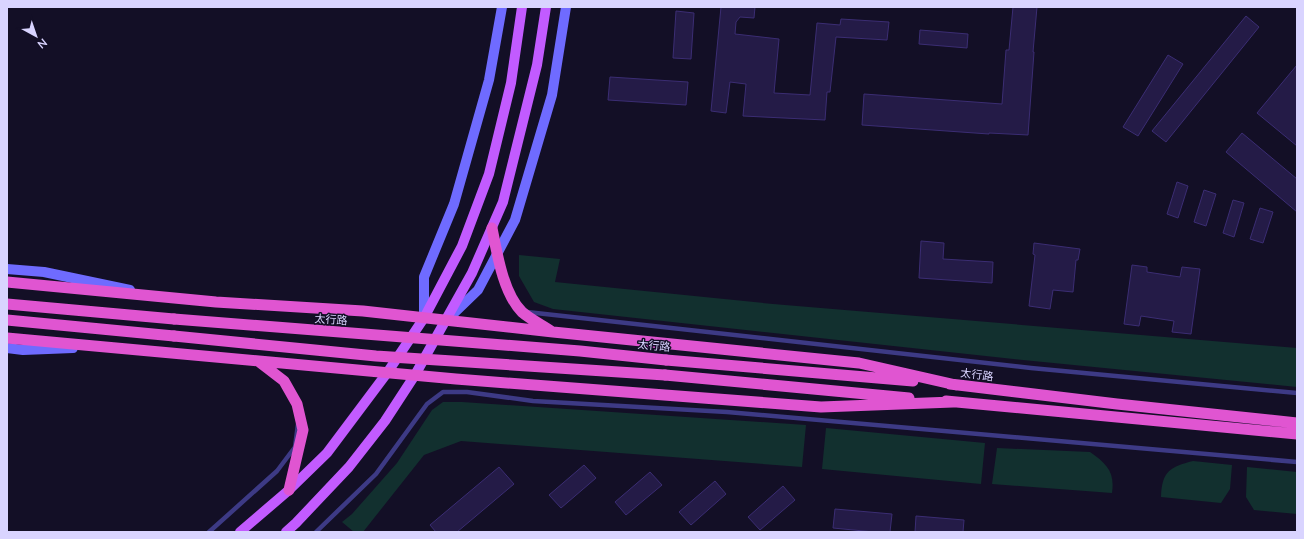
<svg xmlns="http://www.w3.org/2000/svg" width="1304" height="539" font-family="Lato,'Noto Sans SC',sans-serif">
  <rect width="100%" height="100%" fill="#130f26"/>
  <path fill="#12302f" d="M519,255L560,259L555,282L773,304L1297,348V387L1023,360L553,309L534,302L519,276Z
    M443,402H462L806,425L802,467L461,441L424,455L363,532H354L342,522L352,514L397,463L432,410Z
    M826,428L985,443L981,484L822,469Z
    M997,448L1090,452C1107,464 1115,472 1112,493L992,484Z
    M1193,461L1232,465L1230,489L1221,503L1161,497C1162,471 1170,467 1193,461Z
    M1247,467L1297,472V514L1254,510L1246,497Z"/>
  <path fill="#241b47" stroke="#3b2d73" d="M721,7H755L754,18L740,17L736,22L735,34L779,39L774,93L810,95L817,23L840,25L841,19L889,22L887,40L836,37L830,92H827L825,120L743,116L746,84L730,82L726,113L711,111Z
    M1013,7H1037L1033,52H1034L1028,135L989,133V134L862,125L864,94L1002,104L1006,50H1009Z
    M676,11L694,13L691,59L673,58Z
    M1246,16L1259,27L1166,142L1152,131Z
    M920,30L968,34L967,48L919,44Z
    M1168,55L1183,64L1138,136L1123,127Z
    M1297,65V146L1257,113Z
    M610,77L688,82L686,105L608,100Z
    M1242,133L1297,179V212L1226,152Z
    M1177,182L1188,186L1178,218L1167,214Z
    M1204,190L1216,194L1206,226L1194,222Z
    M1233,200L1244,203L1234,237L1223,233Z
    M1260,208L1273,212L1263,243L1250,239Z
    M921,241L944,243L943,259L993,262L992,283L919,278Z
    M1034,243L1080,249L1078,260H1076L1073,292L1053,290L1050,309L1029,306L1035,255L1033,254Z
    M1132,265L1147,267V272L1180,277L1182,267L1200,269L1191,334L1172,332L1174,321L1141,316L1139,326L1124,324Z
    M584,465L596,478L561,508L549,495Z
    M499,467L514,484L457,532H436L430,525Z
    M650,472L662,485L626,515L615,502Z
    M715,481L726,494L691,525L679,512Z
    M783,486L795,500L760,530L748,517Z
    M835,509L892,514L890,532H874L833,528Z
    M916,516L964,520L963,532H915Z"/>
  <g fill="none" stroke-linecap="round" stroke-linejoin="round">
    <path stroke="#3d3a85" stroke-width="4.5" d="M527,312L1031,368L1297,393
      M209,532L277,471L295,447L298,424
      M316,532L376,474L427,404L443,392H467L533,401L727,412L1297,462"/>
    <path stroke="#6f6bff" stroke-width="10" d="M7,269L44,272L130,290
      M424,318V277L454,204L489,80L502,7
      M448,319L478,290L515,220L552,95L566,7
      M7,348L23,350L73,348"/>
    <path stroke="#c25bff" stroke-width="10" d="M240,532L289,490L327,453L387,373L424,318L462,246L489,174L511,83L522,7
      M286,532L296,523L349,467L385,421L415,375L472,273L503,202L537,65L546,7"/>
    <path stroke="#e055d1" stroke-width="11" d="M492,228C497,253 503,293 522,312C530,319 542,325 551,331
      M7,282L216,302L363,311L553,332L859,363L956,385
      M7,304L174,319
      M7,320L174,336
      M7,338L456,379L821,407L953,402
      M666,360L913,381
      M258,361L284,381L297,404L303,430L289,490
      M665,375L909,398
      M950,384L1117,404L1297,423
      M946,401L1297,434"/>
    <path stroke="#e055d1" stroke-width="11" d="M174,319L580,351L666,360
      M174,336L376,356L665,375"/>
  </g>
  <g text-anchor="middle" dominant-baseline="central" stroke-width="3" stroke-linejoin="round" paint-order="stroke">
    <g font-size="11" fill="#d9d4ff" stroke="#130f26">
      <text transform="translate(331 319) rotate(4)">太行路</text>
      <text transform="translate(654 345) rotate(5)">太行路</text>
      <text transform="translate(977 374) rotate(7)">太行路</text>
    </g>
  </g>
  <rect width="1304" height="539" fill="none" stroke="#d9d4ff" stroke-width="16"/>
  <g transform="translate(36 36) rotate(140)" stroke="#130f26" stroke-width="3" paint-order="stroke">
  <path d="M0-3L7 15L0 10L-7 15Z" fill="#d9d4ff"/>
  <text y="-6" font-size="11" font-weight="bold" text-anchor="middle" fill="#d9d4ff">N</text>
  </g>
</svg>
